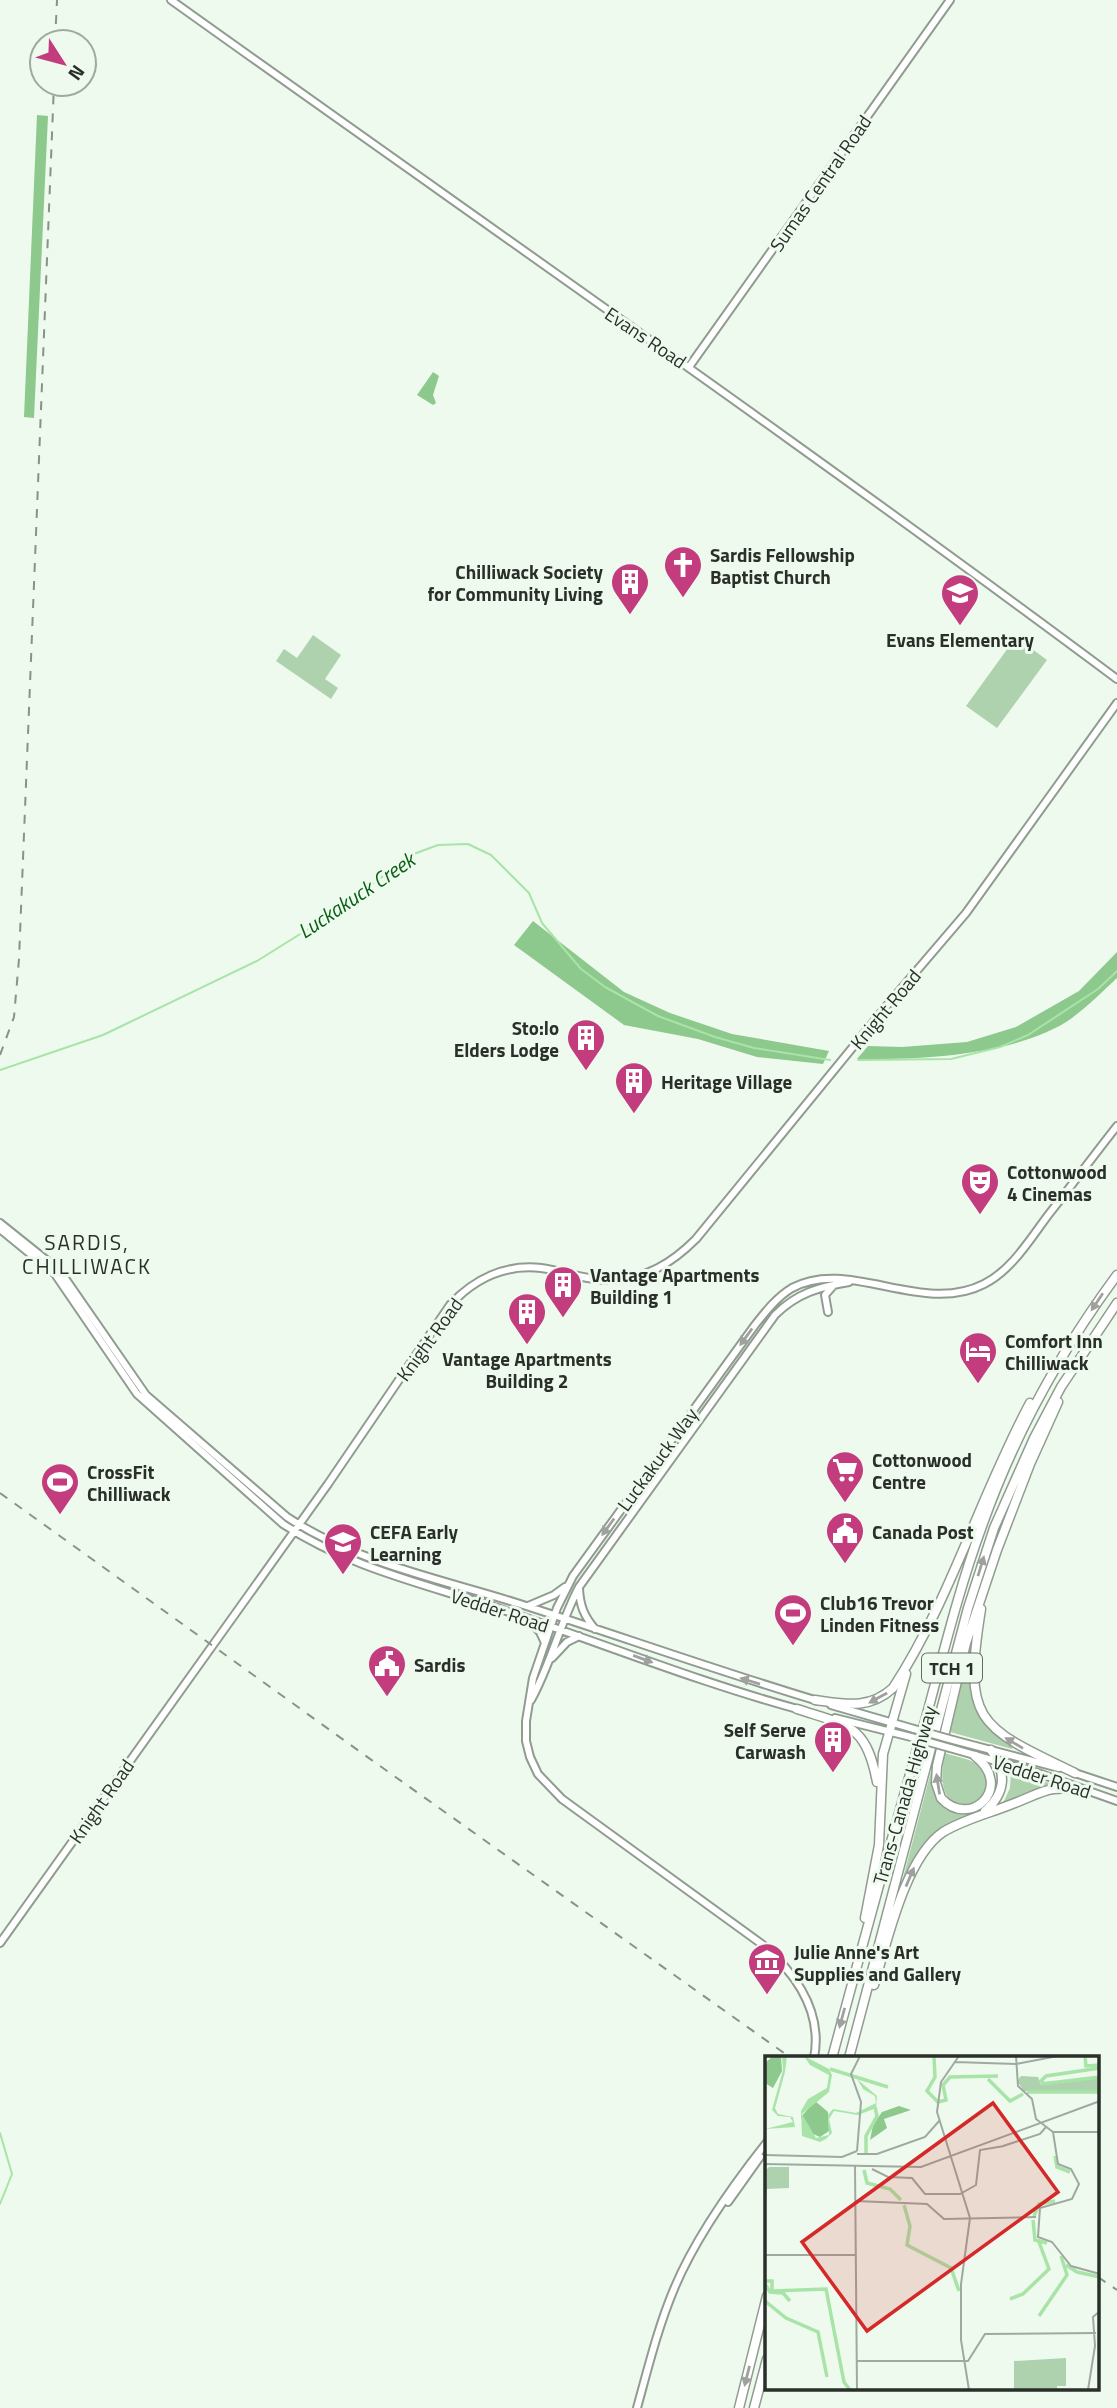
<svg xmlns="http://www.w3.org/2000/svg" width="1117" height="2408" font-family="'Titillium Web',sans-serif">
  <rect width="100%" height="100%" fill="#eefaee"/>
  <path fill="#aed2ad" d="M313,635L341,655L325,679L338,688L331,699L276,661L284,649L297,658Z
    M1016,637L1047,660L997,728L966,706Z
    M969,1642C971,1651 968,1664 969,1674C970,1705 987,1730 1013,1746L1012,1749L950,1732Z
    M945,1753C956,1757 973,1759 981,1767C1013,1798 926,1839 945,1753Z
    M934,1760L943,1804L961,1813L971,1812V1814L950,1825L914,1861L901,1886Z
    M1015,1772L1049,1783V1785L1002,1805L1010,1788L1011,1773Z"/>
  <path fill="#8dc88c" d="M37,115L48,116L34,418L24,417Z
    M433,372L439,376L433,395L436,403L433,405L417,395Z
    M533,921L624,992L670,1013L732,1034L829,1051L823,1064L757,1057L698,1039L624,1025L514,945Z
    M1117,952V978C1103,991 1088,1006 1072,1018C1020,1055 920,1060 857,1059L868,1046L902,1047L967,1042L1016,1027L1079,991Z"/>
  <g fill="none" stroke-linecap="round" stroke-linejoin="round">
    <path stroke="#a8e4a7" stroke-width="2" d="M858,1060L951,1059L1000,1047L1028,1035L1098,989L1117,971
      M0,1070L103,1035L257,961L337,911L411,855L438,845L468,844L491,855L529,893L542,923L581,969L605,987L658,1016L715,1037L754,1048L830,1060
      M0,2133L12,2174L0,2204"/>
    <defs>
      <path id="secondary" d="M171,0C487,226 806,447 1117,679
        M689,367L950,0
        M0,1223L60,1271L146,1395L287,1517C357,1563 441,1579 520,1604C620,1636 718,1671 818,1701
        M0,1229L55,1274L137,1394L283,1524C351,1569 430,1585 506,1611C604,1644 701,1683 801,1710
        M828,1312L825,1295L833,1286
        M579,1589C580,1606 584,1616 595,1629
        M528,1606L554,1595L565,1587
        M529,1620L540,1632L545,1643
        M552,1658L567,1642L579,1636
        M531,1700C551,1664 560,1623 579,1587L775,1315C797,1293 819,1287 849,1282
        M831,1705L914,1729
        M835,1718L911,1737
        M953,1740L1059,1768
        M950,1748L1038,1773L1117,1801
        M1072,1772L1117,1787
        M0,1943L328,1484L450,1305C474,1279 505,1264 541,1268C564,1271 587,1281 611,1280C646,1279 672,1263 696,1239L884,1009L966,913L1117,703
        M814,2058C823,2012 796,1974 763,1945L562,1799L538,1774L530,1757L526,1741V1721L533,1678L557,1608L573,1576L755,1325C766,1311 777,1297 792,1288C849,1257 922,1316 984,1284C1012,1270 1030,1239 1049,1214C1072,1185 1094,1155 1117,1126
        M728,2202L760,2157
        M637,2408C648,2368 658,2327 674,2289C695,2238 733,2185 767,2142"/>
      <path id="highway" d="M981,1609C963,1721 976,1726 1075,1773
        M815,1700C845,1704 869,1710 893,1688C951,1599 980,1496 1030,1403
        M797,1709C849,1726 866,1724 877,1782
        M975,1756C1015,1787 970,1830 941,1798L936,1783L937,1766L966,1643L997,1550L1030,1464L1058,1402
        M985,1811C1006,1793 1007,1772 991,1750
        M865,1918L879,1845L883,1754L906,1674
        M874,1985C887,1942 905,1858 943,1832C963,1820 986,1814 1007,1806C1046,1792 1044,1784 1089,1791
        M832,2058C862,1947 892,1836 924,1725C942,1659 958,1591 982,1526C1014,1436 1060,1352 1117,1275
        M849,2058L968,1608L994,1528L1034,1438L1061,1387L1117,1303
        M739,2408L767,2296
        M754,2408L767,2359"/>
    </defs>
    <use href="#secondary" stroke="#919c91" stroke-width="10"/>
    <use href="#highway" stroke="#919c91" stroke-width="11"/>
    <use href="#secondary" stroke="#fff" stroke-width="6"/>
    <use href="#highway" stroke="#fff" stroke-width="8"/>
    <path stroke="#899289" stroke-width="2" stroke-dasharray="9 9" stroke-linecap="butt" d="M55,42L57,0
      M0,1055L14,1017L19,959L54,84
      M0,1493L373,1761L791,2058
      M1098,2277L1117,2290"/>
    <defs>
      <path id="secondary-bridge" d="M914,1729L953,1740
        M911,1737L950,1748"/>
    </defs>
    <use href="#secondary-bridge" stroke="#919c91" stroke-width="10" stroke-linecap="butt"/>
    <use href="#secondary-bridge" stroke="#fff" stroke-width="6"/>
  </g>
  <defs><path id="oneway-solid" d="M-6-.8H1V-3.2L6.5 0L1 3.2V.8H-6Z" transform="scale(1.75)"/></defs>
  <g fill="#9fa19f">
    <use href="#oneway-solid" transform="translate(1097 1302) rotate(124)"/>
    <use href="#oneway-solid" transform="translate(746 1337) rotate(126)"/>
    <use href="#oneway-solid" transform="translate(608 1527) rotate(126)"/>
    <use href="#oneway-solid" transform="translate(981 1566) rotate(-73)"/>
    <use href="#oneway-solid" transform="translate(643 1659) rotate(20)"/>
    <use href="#oneway-solid" transform="translate(750 1681) rotate(-163)"/>
    <use href="#oneway-solid" transform="translate(878 1698) rotate(151)"/>
    <use href="#oneway-solid" transform="translate(1014 1743) rotate(-149)"/>
    <use href="#oneway-solid" transform="translate(938 1784) rotate(-99)"/>
    <use href="#oneway-solid" transform="translate(910 1877) rotate(-67)"/>
    <use href="#oneway-solid" transform="translate(842 2018) rotate(105)"/>
    <use href="#oneway-solid" transform="translate(747 2376) rotate(104)"/>
  </g>
  <defs>
    <symbol id="church-pin" viewBox="-11 -11 22 30"><path d="M0 17L-7.5 6A9.5 9.5 0 1 1 7.5 6Z" fill="#c23c7e" stroke="#eefaee"/><path d="M-1.2-6h2.4v3.5h3.3v2.4h-3.3V6h-2.4V-.1h-3.3v-2.4h3.3Z" fill="#fff"/></symbol>
    <symbol id="building-pin" viewBox="-11 -11 22 30"><path d="M0 17L-7.5 6A9.5 9.5 0 1 1 7.5 6Z" fill="#c23c7e" stroke="#eefaee"/><path d="M-4-6H4V6H1V3H-1V6H-4ZM-2.5-4.3h1.7v1.8h-1.7ZM.8-4.3h1.7v1.8H.8ZM-2.5-1h1.7V.8h-1.7ZM.8-1h1.7V.8H.8Z" fill="#fff"/></symbol>
    <symbol id="school-pin" viewBox="-11 -11 22 30"><path d="M0 17L-7.5 6A9.5 9.5 0 1 1 7.5 6Z" fill="#c23c7e" stroke="#eefaee"/><path d="M0-5L7-2L0 1L-7-2ZM-4 1L0 2.5L4 1V4Q0 6-4 4Z" fill="#fff"/></symbol>
    <symbol id="theatre-pin" viewBox="-11 -11 22 30"><path d="M0 17L-7.5 6A9.5 9.5 0 1 1 7.5 6Z" fill="#c23c7e" stroke="#eefaee"/><path d="M-5-5.5Q0-4 5-5.5V0Q5 5 0 6Q-5 5-5 0ZM-3.3-2.5H-1v1.5H-3.3ZM1-2.5H3.3v1.5H1ZM-2.8 1Q0 5.5 2.8 1Z" fill="#fff"/></symbol>
    <symbol id="hotel-pin" viewBox="-11 -11 22 30"><path d="M0 17L-7.5 6A9.5 9.5 0 1 1 7.5 6Z" fill="#c23c7e" stroke="#eefaee"/><path d="M-6-4.5h1.5V1H6V5H4.5V3h-9V5H-6ZM-4 0a1.8 1.8 0 1 1 3.6 0ZM.5 0V-2.5h3Q6-2.5 6 0Z" fill="#fff"/></symbol>
    <symbol id="supermarket-pin" viewBox="-11 -11 22 30"><path d="M0 17L-7.5 6A9.5 9.5 0 1 1 7.5 6Z" fill="#c23c7e" stroke="#eefaee"/><path d="M-6-5.5h2.5l.6 2H6L4.5 2H-2.5L-4.4-4H-6ZM-1.5 3.2a1.3 1.3 0 1 0 .1 0ZM3 3.2a1.3 1.3 0 1 0 .1 0Z" fill="#fff"/></symbol>
    <symbol id="stadium-pin" viewBox="-11 -11 22 30"><path d="M0 17L-7.5 6A9.5 9.5 0 1 1 7.5 6Z" fill="#c23c7e" stroke="#eefaee"/><path d="M0-5a6.5 5 0 1 0 0 10a6.5 5 0 1 0 0-10ZM-3.5-1.8h7v3.6h-7Z" fill="#fff"/></symbol>
    <symbol id="civic-pin" viewBox="-11 -11 22 30"><path d="M0 17L-7.5 6A9.5 9.5 0 1 1 7.5 6Z" fill="#c23c7e" stroke="#eefaee"/><path d="M-.6-6.5H3V-4.5H.6V-3L4-1V1h2V6H-6V1h2V-1L-.6-3ZM-1.2 2.5V6h2.4V2.5Z" fill="#fff"/></symbol>
    <symbol id="museum-pin" viewBox="-11 -11 22 30"><path d="M0 17L-7.5 6A9.5 9.5 0 1 1 7.5 6Z" fill="#c23c7e" stroke="#eefaee"/><path d="M0-6L6-3V-2H-6V-3ZM-5-1h2V3h-2ZM-1-1h2V3h-2ZM3-1h2V3H3ZM-6 4H6V6H-6Z" fill="#fff"/></symbol>
  </defs>
  <g fill-rule="evenodd">
    <use href="#church-pin" x="661" y="543" width="44" height="60"/>
    <use href="#building-pin" x="608" y="560" width="44" height="60"/>
    <use href="#school-pin" x="938" y="571" width="44" height="60"/>
    <use href="#building-pin" x="564" y="1016" width="44" height="60"/>
    <use href="#building-pin" x="612" y="1059" width="44" height="60"/>
    <use href="#theatre-pin" x="958" y="1160" width="44" height="60"/>
    <use href="#building-pin" x="541" y="1263" width="44" height="60"/>
    <use href="#building-pin" x="505" y="1290" width="44" height="60"/>
    <use href="#hotel-pin" x="956" y="1329" width="44" height="60"/>
    <use href="#supermarket-pin" x="823" y="1448" width="44" height="60"/>
    <use href="#stadium-pin" x="38" y="1460" width="44" height="60"/>
    <use href="#civic-pin" x="823" y="1509" width="44" height="60"/>
    <use href="#school-pin" x="321" y="1520" width="44" height="60"/>
    <use href="#stadium-pin" x="771" y="1591" width="44" height="60"/>
    <use href="#civic-pin" x="365" y="1642" width="44" height="60"/>
    <use href="#building-pin" x="811" y="1718" width="44" height="60"/>
    <use href="#museum-pin" x="745" y="1940" width="44" height="60"/>
  </g>
  <g text-anchor="middle" dominant-baseline="central" stroke-width="6" stroke-linejoin="round" paint-order="stroke">
    <rect fill="#eefaee" stroke="#656c65" stroke-width="2" x="922" y="1653.5" width="60" height="29" rx="5"/>
    <g font-size="18" font-weight="bold" fill="#2a2f2a">
      <text x="952" y="1668">TCH 1</text>
    </g>
    <g font-size="19" fill="#2a2f2a" stroke="#eefaee">
      <text transform="translate(820 183) rotate(-55)">Sumas Central Road</text>
      <text transform="translate(646 337) rotate(34)">Evans Road</text>
      <text transform="translate(885 1009) rotate(-50)">Knight Road</text>
      <text transform="translate(429 1339) rotate(-54)">Knight Road</text>
      <text transform="translate(657 1459) rotate(-54)">Luckakuck Way</text>
      <text transform="translate(500 1610) rotate(18)">Vedder Road</text>
      <text transform="translate(1042 1776) rotate(18)">Vedder Road</text>
      <text transform="translate(904 1795) rotate(-74)">Trans-Canada Highway</text>
      <text transform="translate(101 1801) rotate(-55)">Knight Road</text>
    </g>
    <g font-size="19" font-weight="bold" fill="#2a2f2a" stroke="#eefaee" text-anchor="start">
      <text x="710" y="554">Sardis Fellowship<tspan x="710" dy="22">Baptist Church</tspan></text>
      <text x="603" y="571" text-anchor="end">Chilliwack Society<tspan x="603" dy="22">for Community Living</tspan></text>
      <text x="960" y="639" text-anchor="middle">Evans Elementary</text>
      <text x="559" y="1027" text-anchor="end">Sto:lo<tspan x="559" dy="22">Elders Lodge</tspan></text>
      <text x="661" y="1081">Heritage Village</text>
      <text x="1007" y="1171">Cottonwood<tspan x="1007" dy="22">4 Cinemas</tspan></text>
      <text x="590" y="1274">Vantage Apartments<tspan x="590" dy="22">Building 1</tspan></text>
      <text x="1005" y="1340">Comfort Inn<tspan x="1005" dy="22">Chilliwack</tspan></text>
      <text x="527" y="1358" text-anchor="middle">Vantage Apartments<tspan x="527" dy="22">Building 2</tspan></text>
      <text x="872" y="1459">Cottonwood<tspan x="872" dy="22">Centre</tspan></text>
      <text x="87" y="1471">CrossFit<tspan x="87" dy="22">Chilliwack</tspan></text>
      <text x="370" y="1531">CEFA Early<tspan x="370" dy="22">Learning</tspan></text>
      <text x="872" y="1531">Canada Post</text>
      <text x="820" y="1602">Club16 Trevor<tspan x="820" dy="22">Linden Fitness</tspan></text>
      <text x="414" y="1664">Sardis</text>
      <text x="806" y="1729" text-anchor="end">Self Serve<tspan x="806" dy="22">Carwash</tspan></text>
      <text x="794" y="1951">Julie Anne's Art<tspan x="794" dy="22">Supplies and Gallery</tspan></text>
    </g>
    <g font-size="21" font-style="italic" fill="#076014" stroke="#eefaee">
      <text transform="translate(356 895) rotate(-34)">Luckakuck Creek</text>
    </g>
    <g font-size="21" letter-spacing="2" fill="#2a2f2a" stroke="#eefaee">
      <text x="87" y="1242">SARDIS,<tspan x="87" dy="24">CHILLIWACK</tspan></text>
    </g>
  </g>
  <g transform="translate(765 2056)">
    <rect width="334" height="334" fill="#eefaee"/>
    <path d="M256,20L273,21L276,29L334,22V35H259L252,25ZM4,111H24V132L2,133L0,153V115ZM301,302V330H292V334H249V305Z" fill="#aed2ad"/>
    <path d="M8,0H16L17,15L8,32L0,27V7ZM50,45L63,56L64,75L55,81L46,77L36,61ZM134,50L146,54L119,63L122,72L105,84L108,69L117,56Z" fill="#8dc88c"/>
    <path d="M17,0H22L20,16L10,52L13,58L28,61L30,71L0,73L28,66L25,61L13,60L7,54L18,14ZM39,0L64,13L67,19L64,36L37,58L51,82L64,79L63,59L68,53L91,57L111,47L110,40L98,33L92,23L112,40L111,52L93,59L69,55L64,63L67,77L61,83L55,86L37,80L36,55L43,43L62,32L64,19L45,9Z" fill="#a8e4a7"/>
    <path fill="none" stroke="#a8e4a7" stroke-width="3.5" d="M169,0L170,21L162,35L173,46L181,44L178,29L185,21L233,20M320,0L321,10L335,9M65,13L123,31M223,23L245,45L258,38M276,28L335,21M279,28L276,25L281,20L335,12M262,36H335M101,97V80L112,60L110,51M290,100L292,111L305,116M99,114L102,127L125,133L136,144M139,149L145,170L142,189L186,212L194,235M269,160L274,148L290,145M268,164L270,184L282,187M301,209L312,216L335,221M0,225H7V235L61,233L79,326L85,334M0,228L5,236L18,237L25,245M245,243L258,238L284,213L274,186M0,245L21,262L53,276L62,321M274,260L302,219L296,200"/>
    <path fill="none" stroke="#a0a9a0" stroke-width="2" d="M194,0L176,26L172,56L205,162L196,228V284L204,334M251,0L253,30L267,43L271,63L288,76L293,108L306,113L314,128L307,143L275,152L273,181L287,186L306,210L335,218M190,6L251,8M251,8L293,0M288,76H335M238,90L275,78L281,71M92,95L96,46L86,18L95,0M92,98H112L160,81L175,64M0,99L77,101L92,95M0,108L156,111L335,45M90,109L92,334M107,113L123,121L147,122L160,138H195L211,129L215,94L239,90M91,145L162,148L179,163L271,161M0,199H91M92,305H203L220,278L331,277M323,334L330,290L328,261L335,255"/>
    <path fill="#d62828" fill-opacity="0.15" stroke="#d62828" stroke-width="3.5" d="M228,47L293,136L102,275L37,186Z"/>
    <rect width="334" height="334" fill="none" stroke="#2a2f2a" stroke-width="3.5"/>
  </g>
  <g transform="translate(63 63) rotate(126)"><circle r="33" fill="#eefaee" stroke="#a0a9a0" stroke-width="2"/>
  <path d="M0-5L12 26L0 18L-12 26Z" fill="#c23c7e"/>
  <text y="-10" font-size="19" font-weight="bold" text-anchor="middle" fill="#2a2f2a">N</text>
  </g>
</svg>
